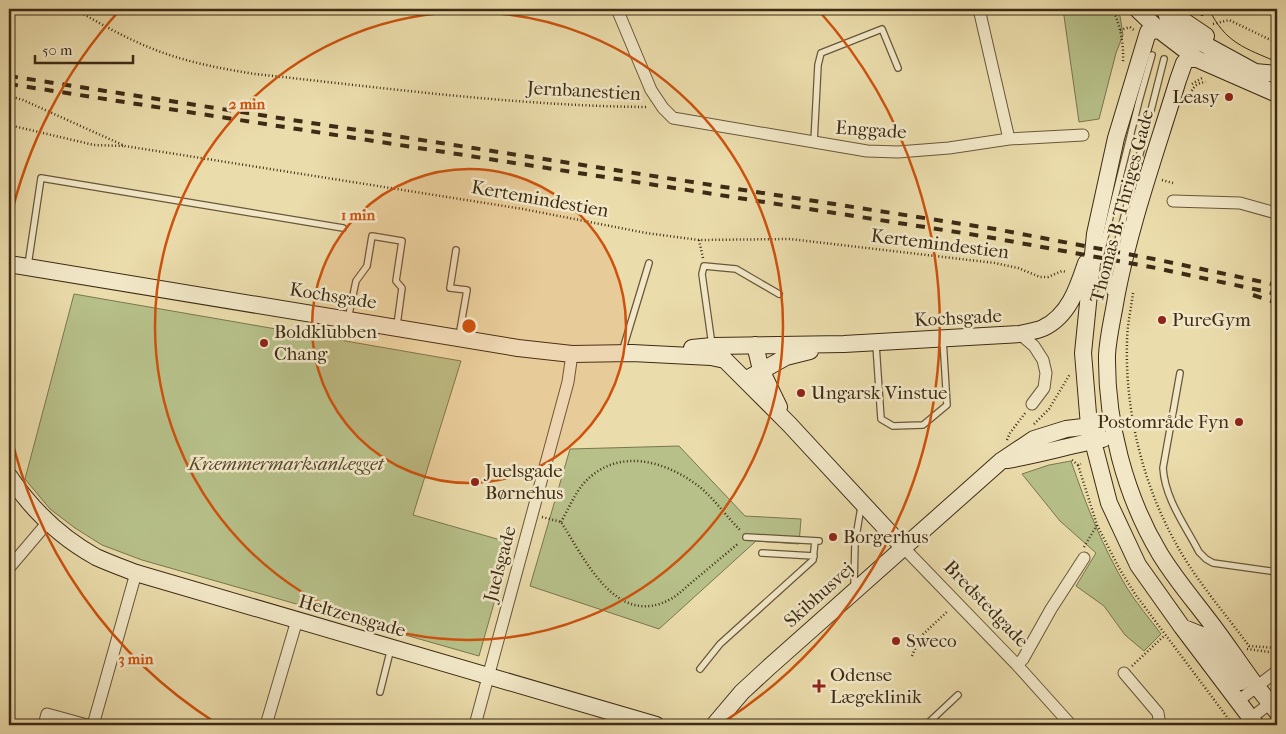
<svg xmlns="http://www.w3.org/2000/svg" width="1286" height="734" font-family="'IM FELL French Canon',serif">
  <rect width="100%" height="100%" fill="#ebdcab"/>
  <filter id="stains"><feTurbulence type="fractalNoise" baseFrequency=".004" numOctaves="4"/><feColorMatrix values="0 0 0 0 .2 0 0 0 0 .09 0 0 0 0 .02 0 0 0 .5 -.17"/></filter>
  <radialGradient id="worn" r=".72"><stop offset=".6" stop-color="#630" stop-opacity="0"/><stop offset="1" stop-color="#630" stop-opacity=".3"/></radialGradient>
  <path fill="#b7c089" stroke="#7a764f" d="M1063,9H1110L1120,16L1123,35L1116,53L1099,119L1079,122Z
    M74,294L461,361L413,515L511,543L479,656L142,560L102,545L75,528L50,509L25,479Z
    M679,446L745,516L801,519L799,544L756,541L659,629L530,586L570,449Z
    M1071,461C1086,505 1103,548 1127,588C1137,604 1150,619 1161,634L1144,651L1125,635L1104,606L1076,586L1096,553L1060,521L1022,474L1049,465Z"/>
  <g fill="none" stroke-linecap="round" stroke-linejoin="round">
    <defs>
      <path id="lane" d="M814,142L818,65L821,53L882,29L898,68
        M456,250L450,288L467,290L459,336
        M1099,261L1139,101L1152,55
        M28,265L41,178L343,228
        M1110,292V272L1164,59
        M348,319L356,281L367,266L372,236L402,241L396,281L402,288L397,325
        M712,345L702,274L704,266L736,269L779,294
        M876,345L881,419L893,426L923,425L947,405L943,339
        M622,352L649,263
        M1180,373L1163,468C1165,499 1185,525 1199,552L1206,559L1213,563L1277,572
        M746,537L819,541
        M762,553L814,556
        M854,587L855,543L861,507
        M700,669L720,644L813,560L815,541
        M380,692L391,648
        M926,725L958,695"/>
      <path id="street" d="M617,9L651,90L663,108L673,118L867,151L898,152L949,148L1009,139L1083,135
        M979,9L1009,139
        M1173,201L1240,203L1276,213L1277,211
        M1020,334L1034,346L1043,360L1046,373L1044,388L1032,404
        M903,547L1017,665L1071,725
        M9,568L48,522
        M1017,665L1023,659L1051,609L1084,558
        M1124,673L1158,713L1160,725
        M1238,701L1277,671
        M1251,718L1277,698
        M44,725L47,714L87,725
        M93,725L136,573
        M266,725L297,620
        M475,725L568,382L572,354"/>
      <path id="secondary" d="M1137,9L1159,30L1197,59L1277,94
        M1165,9L1175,41
        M1166,9L1206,36
        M1197,59H1188L1184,63L1178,80C1156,152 1130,224 1116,298C1113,317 1108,336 1107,355C1106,422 1125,496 1160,554C1174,577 1191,597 1207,618C1222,637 1235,657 1249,676C1258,689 1268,700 1277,712
        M9,264L518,348L572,354L632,353L711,357L725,360
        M755,345L761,370L779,407
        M692,348L712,346L844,344L1020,334C1028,332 1036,331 1043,328C1069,316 1078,287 1086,263
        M725,360L789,424L903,547
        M745,380L786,357L810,351
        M1007,460C1039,455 1071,445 1103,439
        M9,476C32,510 60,537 96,557C109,563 123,568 136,573L656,725
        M1184,628L1204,636L1241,682
        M714,725L742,692L768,668L1001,461L1034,439L1066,429L1100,425
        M1256,725L1182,627L1138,565L1109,503L1089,426L1083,353L1095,234L1116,138L1148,32L1159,30L1172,31L1191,37L1255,72L1277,74"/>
    </defs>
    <use href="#lane" stroke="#68573a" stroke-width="8"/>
    <use href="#street" stroke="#68573a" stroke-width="13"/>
    <use href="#secondary" stroke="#3d2b15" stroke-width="18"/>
    <path stroke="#3d2b15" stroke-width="2.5" stroke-dasharray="1 2.5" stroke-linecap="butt" d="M75,9C102,25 131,41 161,52C191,63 223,69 255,74C386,88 517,106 648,107
      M1113,9C1120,26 1124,43 1123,62
      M1117,9L1123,14
      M1202,16V9H1204
      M1213,24L1229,20L1277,43
      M1120,30L1130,27L1134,30
      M1192,84L1202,78
      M1190,94C1194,86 1197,83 1206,82
      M9,96L23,100L125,146L523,209L646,233L699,240L790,239L995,263L1018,268L1040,277H1048L1062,271L1067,272
      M9,125L94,145L123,146
      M1162,180L1173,183
      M699,240L703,258
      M1133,293C1131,309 1127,326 1127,342C1125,410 1142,481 1174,540C1194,578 1224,612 1249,646L1277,648
      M1034,424L1049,409L1070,374
      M1007,440L1010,433L1026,412
      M1072,460L1078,465L1081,464
      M1078,465L1097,525L1119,568L1135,594L1233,725
      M542,517L561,522C585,559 616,629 671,599C678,595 685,588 692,582C708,569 723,556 739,543
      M561,522C568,510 575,493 584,483C618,446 667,461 701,488C715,500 727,517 740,530
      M1084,547L1097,525
      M1247,649L1277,653
      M912,656L920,637L948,611
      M1132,666L1165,635"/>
    <use href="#lane" stroke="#f2e8c8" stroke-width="5.5"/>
    <use href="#street" stroke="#f2e8c8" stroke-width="11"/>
    <use href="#secondary" stroke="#f2e8c8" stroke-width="16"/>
    <path stroke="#3d2b15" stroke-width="1" d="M1209,9C1225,43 1245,48 1277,62"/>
    <path stroke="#3d2b15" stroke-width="4" stroke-dasharray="9 9" stroke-linecap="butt" d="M9,76L995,229L1159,260L1277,285
      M9,84L982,236L1151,267L1277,294
      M1253,295L1277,303"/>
  </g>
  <circle cx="469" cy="326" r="157" fill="#ce520d" fill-opacity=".12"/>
  <g fill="none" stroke="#ce520d" stroke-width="2.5">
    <circle cx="469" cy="326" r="157"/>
    <circle cx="469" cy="326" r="314"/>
    <path d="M216 723A471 471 0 0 1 9 428M9 224A471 471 0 0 1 119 11M819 11A471 471 0 0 1 722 723"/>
  </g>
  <g fill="#8f2418" stroke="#f2e8c8" stroke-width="2">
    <circle cx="1229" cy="97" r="5"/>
    <circle cx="1162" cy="320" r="5"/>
    <circle cx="264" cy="343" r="5"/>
    <circle cx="801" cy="393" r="5"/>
    <circle cx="1239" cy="422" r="5"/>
    <circle cx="475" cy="482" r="5"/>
    <circle cx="833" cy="537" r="5"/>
    <circle cx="896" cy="641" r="5"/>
    <path d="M816.5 678.5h5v5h5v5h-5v5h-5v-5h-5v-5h5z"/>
  </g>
  <g text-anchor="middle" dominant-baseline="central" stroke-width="5" stroke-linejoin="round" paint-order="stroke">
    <g font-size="19" fill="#3d2b15" stroke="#f2e8c8">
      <text transform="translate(584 91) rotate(3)">Jernbanestien</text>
      <text transform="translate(871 130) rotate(4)">Enggade</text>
      <text transform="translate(540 199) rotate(10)">Kertemindestien</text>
      <text transform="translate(1122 206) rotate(-75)">Thomas B. Thriges Gade</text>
      <text transform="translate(940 244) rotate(7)">Kertemindestien</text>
      <text transform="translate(333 296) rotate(9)">Kochsgade</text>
      <text transform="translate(958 318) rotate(-3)">Kochsgade</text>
      <text transform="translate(500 564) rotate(-75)">Juelsgade</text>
      <text transform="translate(819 595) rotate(-42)">Skibhusvej</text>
      <text transform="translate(986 604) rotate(46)">Bredstedgade</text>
      <text transform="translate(352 616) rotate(16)">Heltzensgade</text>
    </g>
    <g font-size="19" fill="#3d2b15" stroke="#f2e8c8" text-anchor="start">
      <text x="1219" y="97" text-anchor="end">Leasy</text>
      <text x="1172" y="320">PureGym</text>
      <text x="274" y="332">Boldklubben<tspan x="274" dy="22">Chang</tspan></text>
      <text x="811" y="393">Ungarsk Vinstue</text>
      <text x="1229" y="422" text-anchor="end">Postområde Fyn</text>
      <text x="485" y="471">Juelsgade<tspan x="485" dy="22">Børnehus</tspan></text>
      <text x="843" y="537">Borgerhus</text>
      <text x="906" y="641">Sweco</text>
      <text x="830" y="675">Odense<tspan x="830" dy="22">Lægeklinik</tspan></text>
    </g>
    <g font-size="19" font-style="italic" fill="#55492c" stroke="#f2e8c8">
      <text x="286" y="464">Kræmmermarksanlægget</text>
    </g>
  </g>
  <circle cx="469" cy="326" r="8" fill="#ce520d" stroke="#f2e8c8" stroke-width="2.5"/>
  <g font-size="15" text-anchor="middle" font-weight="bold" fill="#ce520d" stroke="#f2e8c8" stroke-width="5" stroke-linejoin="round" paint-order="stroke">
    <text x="247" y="109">2 min</text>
    <text x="358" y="220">1 min</text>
    <text x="136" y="664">3 min</text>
  </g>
  <rect width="1286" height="734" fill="none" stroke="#ebdcab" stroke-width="30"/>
  <rect x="10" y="10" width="1266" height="714" fill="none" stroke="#3d2b15" stroke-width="2.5"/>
  <rect x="15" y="15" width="1256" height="704" fill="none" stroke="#3d2b15"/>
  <path d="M35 55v8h98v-8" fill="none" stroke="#3d2b15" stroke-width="2.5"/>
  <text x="42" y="55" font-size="15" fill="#3d2b15" stroke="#f2e8c8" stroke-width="4" paint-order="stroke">50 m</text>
  <rect width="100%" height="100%" filter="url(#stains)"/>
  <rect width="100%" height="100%" fill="url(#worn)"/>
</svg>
